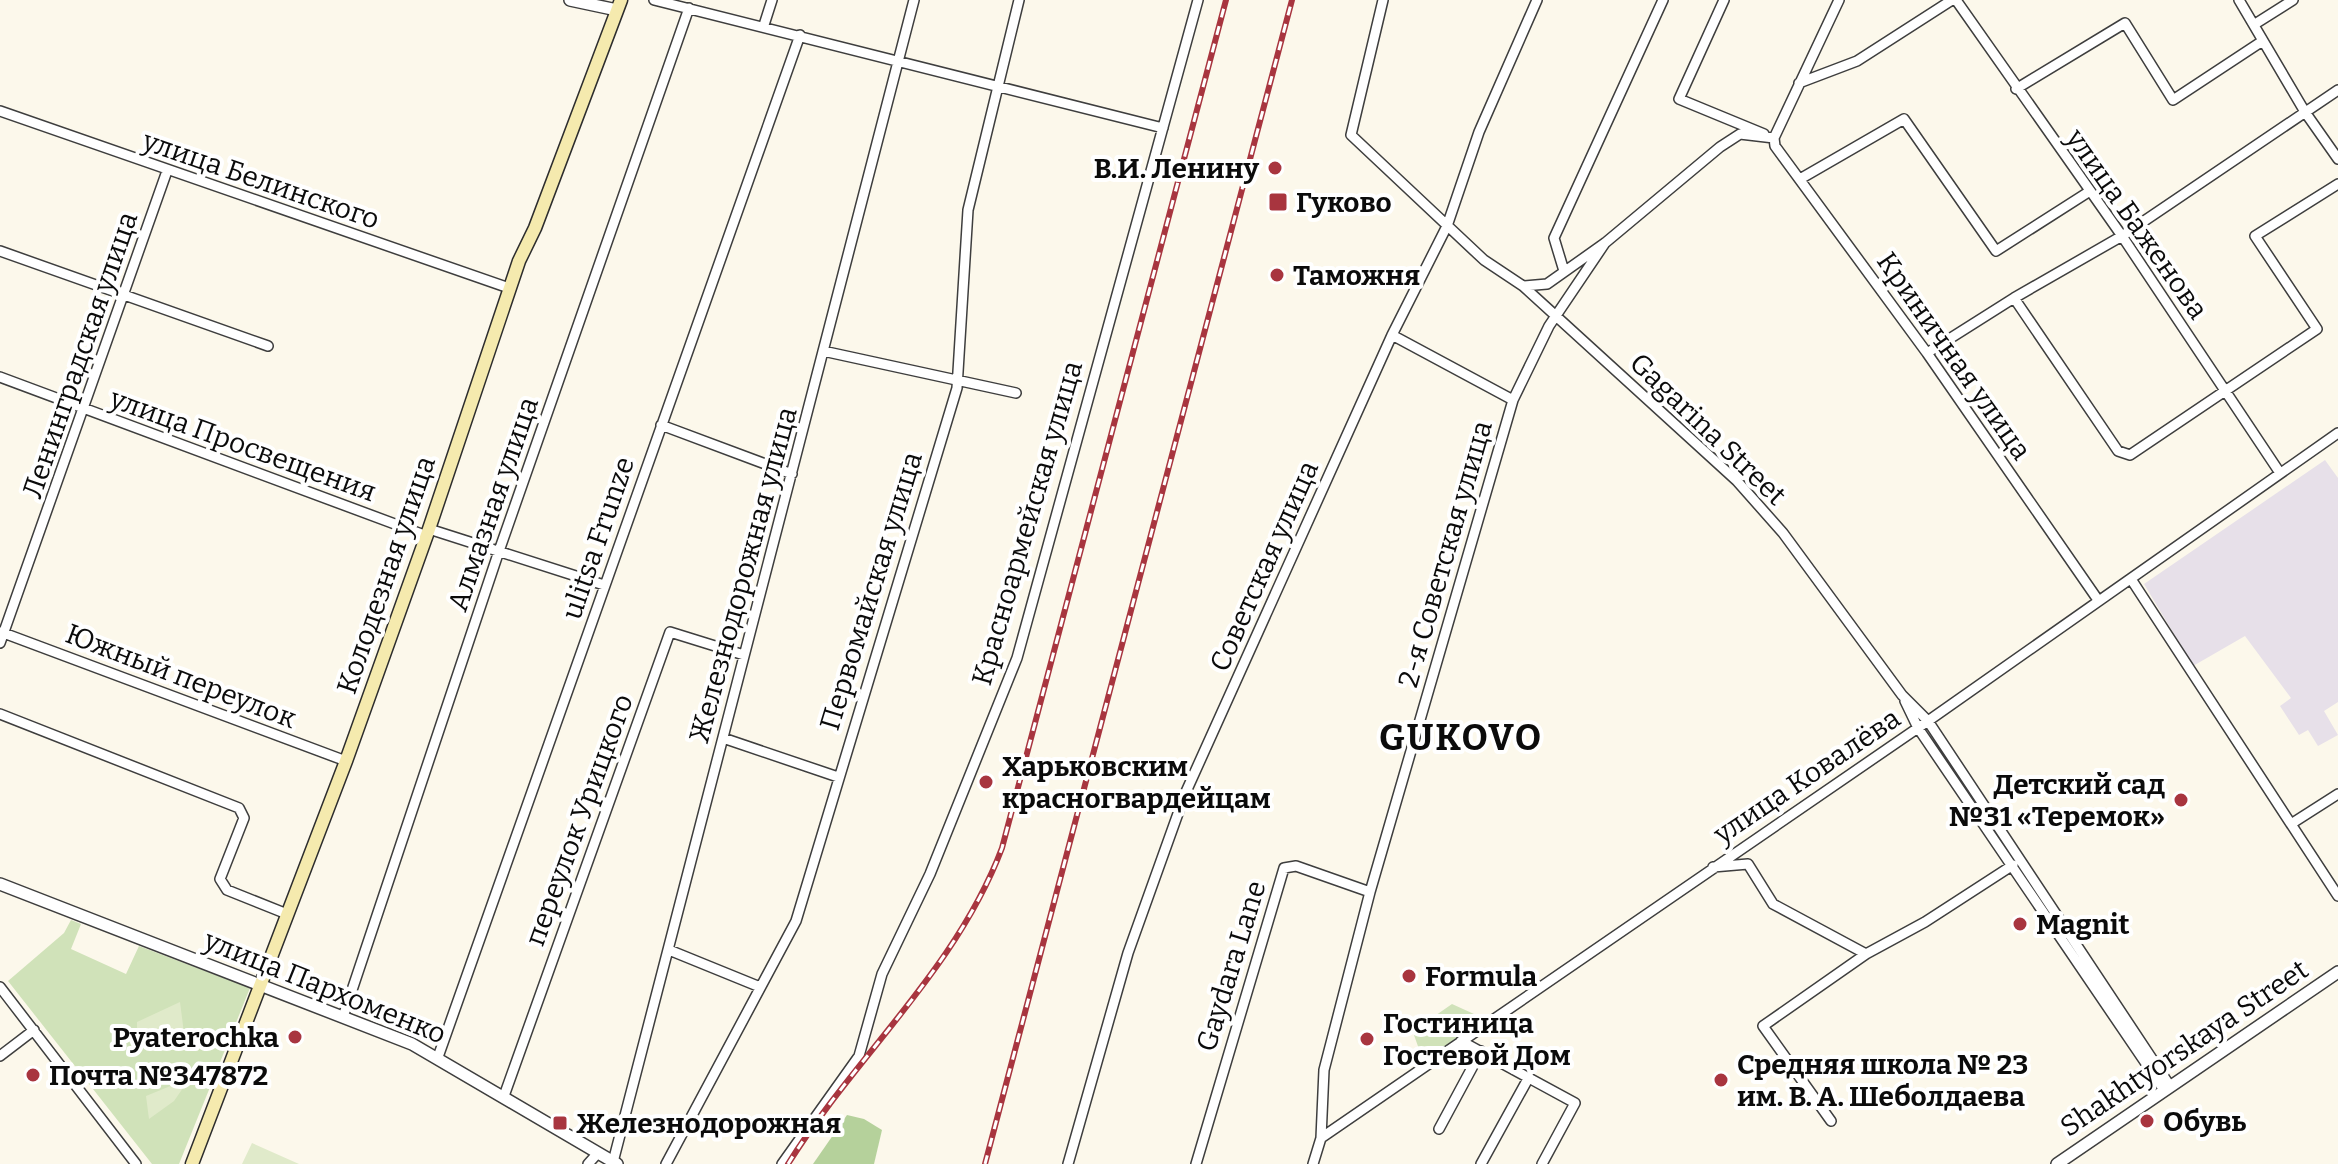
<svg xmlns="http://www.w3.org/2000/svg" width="2338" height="1164" font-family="Bitter,serif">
  <rect width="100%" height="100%" fill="#fcf8eb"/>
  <path fill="#e7e0e9" d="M2325,460L2338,478V702L2324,711L2338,735L2318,746L2308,730L2299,735L2280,706L2291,698L2245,636L2193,666L2144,584Z"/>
  <path fill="#d0e2b9" d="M71,920L81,924L71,949L126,974L139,946L250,988L179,1164H152L8,981L64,933Z
    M1452,1004L1474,1014L1473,1028L1431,1057L1420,1052L1414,1035L1416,1029Z"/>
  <path fill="#b5d19b" d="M847,1115L864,1119L882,1130L874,1164H813Z"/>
  <path fill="#e0eaca" d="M180,1002L184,1033L150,1047L137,1037V1022Z
    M190,1078L174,1101L149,1119L146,1096Z
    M252,1143L299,1164H242Z"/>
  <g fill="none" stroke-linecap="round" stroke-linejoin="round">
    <defs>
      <path id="minor" d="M654,0L1163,128
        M1383,0L1351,135L1484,260L1523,286L1737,481L1783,533L1902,695L1928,721L2170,1086
        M1724,0L1679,99L1764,134
        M1956,0L2122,236L2280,473
        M2239,0L2305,112L2338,159
        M2255,24L2293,0
        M764,25L772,0
        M1799,83L1857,61L1952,0
        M2016,89L2125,23L2173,100L2261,42
        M0,111L509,288
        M1774,138L1775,146L1927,353L2098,600
        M1774,138L1839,0
        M1800,179L1904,119L1996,251L2090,191
        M0,251L268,346
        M1564,271L1554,238L1663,0
        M1523,286L1547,284L1605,243L1720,147L1740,134L1774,138
        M2014,298L2118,451L2130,455L2317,329L2255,236L2338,184
        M1392,335L1513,400
        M823,351L1016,393
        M1927,353L2014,298L2122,236L2338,90
        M0,377L427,536
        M661,425L792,474
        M429,529L604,585
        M2131,579L2338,896
        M1,632L346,761
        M0,643L167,171
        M1905,701L1918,728L2164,1090
        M0,714L239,808L244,818L220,879L227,890L287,914
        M723,738L838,777
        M2291,824L2338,794
        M1713,867L1748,864L1773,904L1866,954
        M669,950L760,987
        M0,987L136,1164
        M343,1017L499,551L689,8
        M1461,1041L1575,1103L1542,1164
        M0,1056L34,1030
        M438,1057L800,35
        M504,1096L670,632L744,655
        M1831,1121L1763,1026L1866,954L1925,922L2013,865
        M1439,1129L1481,1051
        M1321,1138L1324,1070L1370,892L1513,400L1549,326L1605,243
        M613,1162L914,0
        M588,1164L597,1154
        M666,1164L796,921L957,388L968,210L1019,0
        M782,1164L859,1056L882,974L930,874L1017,658L1198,0
        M1068,1164L1128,953L1185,794L1392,335L1447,226L1479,132L1537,0
        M1196,1164L1284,868L1296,866L1370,892
        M1313,1164L1321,1138L1928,721L2338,433
        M1481,1164L1529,1077"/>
      <path id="tertiary" d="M570,0L617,10
        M0,884L412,1044L617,1164
        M2057,1164L2338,972"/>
      <path id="secondary" d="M192,1164L346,761L429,529L519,261L535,228L621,0"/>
    </defs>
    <use href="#minor" stroke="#3e3e3e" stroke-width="12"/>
    <use href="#tertiary" stroke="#3e3e3e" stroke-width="14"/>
    <use href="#secondary" stroke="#2d2d2d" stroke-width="15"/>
    <use href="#minor" stroke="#fff" stroke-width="9"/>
    <use href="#tertiary" stroke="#fff" stroke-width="11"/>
    <use href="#secondary" stroke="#f5eaae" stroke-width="12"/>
    <defs>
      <path id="rail" d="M788,1164C856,1055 956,970 1002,848L1226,0
        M985,1164L1292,0"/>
    </defs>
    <use href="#rail" stroke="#a8353f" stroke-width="6"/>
    <use href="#rail" stroke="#fff" stroke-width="3" stroke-dasharray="9" stroke-linecap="butt"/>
  </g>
  <g fill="#a8353f" stroke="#fff" stroke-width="3">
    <circle cx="1275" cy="168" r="8"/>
    <rect x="1268" y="192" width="20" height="20" rx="4"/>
    <circle cx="1277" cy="275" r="8"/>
    <circle cx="986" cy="782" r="8"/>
    <circle cx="2181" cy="800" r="8"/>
    <circle cx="2020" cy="924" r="8"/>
    <circle cx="1409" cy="976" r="8"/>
    <circle cx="295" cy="1037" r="8"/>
    <circle cx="1367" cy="1039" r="8"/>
    <circle cx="33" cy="1075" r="8"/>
    <circle cx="1721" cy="1080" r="8"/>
    <circle cx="2147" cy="1121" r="8"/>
    <rect x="552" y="1115" width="16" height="16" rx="4"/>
  </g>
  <g text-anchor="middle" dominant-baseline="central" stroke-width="8" stroke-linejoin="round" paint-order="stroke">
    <g font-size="28" font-weight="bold" fill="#0b0b0b" stroke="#fff" text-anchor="start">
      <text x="1259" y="168" text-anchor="end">В.И. Ленину</text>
      <text x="1296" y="202">Гуково</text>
      <text x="1293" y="275">Таможня</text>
      <text x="1002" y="766">Харьковским<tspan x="1002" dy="32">красногвардейцам</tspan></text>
      <text x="2165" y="784" text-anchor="end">Детский сад<tspan x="2165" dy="32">№31 «Теремок»</tspan></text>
      <text x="2036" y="924">Magnit</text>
      <text x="1425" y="976">Formula</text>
      <text x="1383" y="1023">Гостиница<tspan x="1383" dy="32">Гостевой Дом</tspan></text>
      <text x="279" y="1037" text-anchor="end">Pyaterochka</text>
      <text x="1737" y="1064">Средняя школа № 23<tspan x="1737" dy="32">им. В. А. Шеболдаева</tspan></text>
      <text x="49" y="1075">Почта №347872</text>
      <text x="2163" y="1121">Обувь</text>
      <text x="576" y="1123">Железнодорожная</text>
    </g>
    <g font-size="28" fill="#0b0b0b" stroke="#fff">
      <text transform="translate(261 180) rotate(19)">улица Белинского</text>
      <text transform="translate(2137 224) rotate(55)">улица Баженова</text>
      <text transform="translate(80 355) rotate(-71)">Ленинградская улица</text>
      <text transform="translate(1954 356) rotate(55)">Криничная улица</text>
      <text transform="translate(1708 429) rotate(44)">Gagarina Street</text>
      <text transform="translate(243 445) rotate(20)">улица Просвещения</text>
      <text transform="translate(493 504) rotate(-71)">Алмазная улица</text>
      <text transform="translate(1027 523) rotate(-74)">Красноармейская улица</text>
      <text transform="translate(598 538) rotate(-71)">ulitsa Frunze</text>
      <text transform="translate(1445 554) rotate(-74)">2-я Советская улица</text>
      <text transform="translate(1264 566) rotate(-66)">Советская улица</text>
      <text transform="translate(386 575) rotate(-71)">Колодезная улица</text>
      <text transform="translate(743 575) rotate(-75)">Железнодорожная улица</text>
      <text transform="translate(871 591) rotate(-73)">Первомайская улица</text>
      <text transform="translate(181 676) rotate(21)">Южный переулок</text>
      <text transform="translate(1807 776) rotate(-34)">улица Ковалёва</text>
      <text transform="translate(579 820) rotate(-70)">переулок Урицкого</text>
      <text transform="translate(1231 966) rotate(-73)">Gaydara Lane</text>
      <text transform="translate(325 987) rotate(22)">улица Пархоменко</text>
      <text transform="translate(2184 1048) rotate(-34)">Shakhtyorskaya Street</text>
    </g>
    <g font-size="36" font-weight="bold" letter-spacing="2" fill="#0b0b0b" stroke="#fff">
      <text x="1461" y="738">GUKOVO</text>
    </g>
  </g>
</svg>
